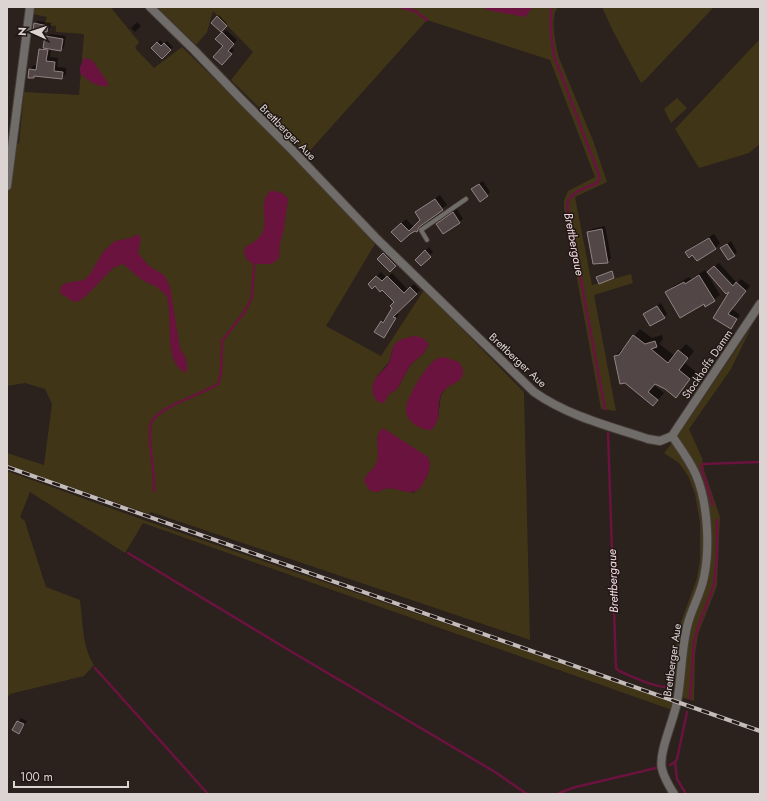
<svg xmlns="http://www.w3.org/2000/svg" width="767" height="801" font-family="Jost,sans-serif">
  <rect width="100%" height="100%" fill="#2b211d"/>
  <path fill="#413517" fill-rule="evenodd" d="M34,7H114L112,9L139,42L135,48L154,68L182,47C248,112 314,176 375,244L326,326L381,356L424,290L524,392L530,640L151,512L149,514L7,465V453L44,465L52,404L45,389L25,383L7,386V186L16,144H19L24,92L79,95L84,34L56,32V26L44,25L47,17L33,14ZM429,344L423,354L411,364L397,389L389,394L377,376L389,362L393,348ZM445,390L441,395L438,418L410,396ZM377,436L430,463L427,477L414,493L390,488L383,489L370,472C372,470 374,469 375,467C381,459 379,445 377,436Z
    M157,7H558C549,17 556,46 559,58L594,143L607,182L575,197L592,285L631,274L633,283L594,295L616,411L601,409L564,208V200L568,191L595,177L550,60L427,20L307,154L231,80L253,52L213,11L207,32L196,45Z
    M602,7H714L645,80L641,83L612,29Z
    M760,39V144L749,153L699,168L675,129Z
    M677,98L687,108L671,123L664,109Z
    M752,326L731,369L689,429L702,458L704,470L720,517L717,586L698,634L695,654L694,701L674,695L675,657L678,630L697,578L700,559V523L695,494L688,476L679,463L664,453L679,434Z
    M7,471L149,522L614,681L674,703L672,710L143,523L125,553L30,492L20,517L25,521L26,525L46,587L80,600C83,622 82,646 94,665L84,676L10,694L7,699Z"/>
  <path fill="#6a133f" d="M486,7H533L525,17L487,10L485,8Z
    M84,58H86L93,61L108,83V86C97,88 87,80 80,73V67Z
    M270,191C278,191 283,192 288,199L284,229L280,243L279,258L275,262L270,264H254L247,260L244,252L246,246C280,232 253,208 270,191Z
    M137,234L141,238L138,253L148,265L165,276L170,287L180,348L186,358L187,367L186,373C166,364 171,333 169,315C169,309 168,302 167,296L157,287L142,280L123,264L113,268L86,296L79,301L74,302L60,293L61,286L66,283L84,280L90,274L103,252L115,241L131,238Z
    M415,336L423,338L429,344L423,354L411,364L397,389L389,394L384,403L378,402C370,394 371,382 379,374C383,370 387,367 389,362C392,356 391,349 395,344C399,339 409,337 415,336Z
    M444,357L459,362C473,384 447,381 441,395C436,407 443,419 431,430C421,430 406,422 406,410C406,398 425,367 435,360C437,358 441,358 444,357Z
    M383,428L428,457C431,464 430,471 426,478C413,508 398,479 378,492L370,491L364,481C366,472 375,470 377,461C380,449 373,435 383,428Z"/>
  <path fill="#0007" d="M219,15L227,24L221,31L212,22Z
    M38,21L51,23L50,28L47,31L35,24Z
    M137,22L141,26L135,32L131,28Z
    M226,30L237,40L231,47L234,50L222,64L224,46L217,39Z
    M50,34L66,36L64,47L61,50L51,49L50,57L58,58L57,67L66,68V74L62,78L36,75L34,77L30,69L34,65L38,66L40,49L45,45L46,37Z
    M160,40L164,44L167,41L173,47L162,58L152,48Z
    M483,181L490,192L487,196L476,186Z
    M440,195L447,205L422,224L417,231L415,229L401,241L393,232L406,219L414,227L421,220L416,213Z
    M457,209L463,219L444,233L438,224Z
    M605,226L611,258L607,262L588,232L592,229Z
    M714,234L720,243L715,249L692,254L687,253L692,247Z
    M731,241L737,252L734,255L721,248Z
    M429,247L433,252L421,264L417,260Z
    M387,251L398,262L390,270L379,259Z
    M719,263L737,283L741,279L750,286L732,309L740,315L731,327L715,317L732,289L713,268Z
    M705,270L720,295L706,305L704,303L667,292L672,287L689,277L691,279Z
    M381,272L387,278L392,273L408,290L414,284L420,290L396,313L399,314L388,333L384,336L382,322L385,318L387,319L395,302L382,289L375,285L369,284Z
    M661,303L667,314L664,317L645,314Z
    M640,329L652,338L662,335L663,339L659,344L675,356L686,344L694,351L685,363L696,372L676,396L656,383L654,385L664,393L653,405L615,356L622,349L648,348L649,347L635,335Z
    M21,718L27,721L19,733L13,730Z"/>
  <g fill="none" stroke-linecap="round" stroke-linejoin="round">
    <path stroke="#6a133f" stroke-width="2.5" d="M400,7L415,11L427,20
      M551,7V34L554,56L599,175V180L597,183C586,188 568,192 567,206L605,409
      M608,433L616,668L619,671C634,677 657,689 672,687
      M154,491C155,472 150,455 150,436C150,432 150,424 152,421C161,406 202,394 218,384L221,373L222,341L245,311L252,297L254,264
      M713,505L701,467L703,464L760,462
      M128,553L287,649L495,772L527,794
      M95,668L208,794
      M690,699L694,641L698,627L714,585L717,558V520
      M670,765L675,762
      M557,794L572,788L656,768
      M686,794L677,779L675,762L677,759L687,712"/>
  </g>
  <path fill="#534646" stroke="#928484" d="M217,16L227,26L221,32L211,23Z
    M34,23L48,26L47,32L33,30Z
    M222,32L234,44L228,51L232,54L222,65L213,57L223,46L215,39Z
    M45,36L63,39L61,51L43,48Z
    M157,42L161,46L164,43L171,50L162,59L151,48Z
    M39,49L48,50L46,61L55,62L54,71L63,72L62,79L34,76V78H28L29,69L36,70Z
    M479,184L488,196L480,202L471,189Z
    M435,199L443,210L419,227L417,232L415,231L410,234L401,242L391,232L401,223L409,231L420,220L415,212Z
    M453,212L460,223L443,234L436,224Z
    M602,229L608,263L593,264L587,232Z
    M709,238L716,249L697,261L692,255L689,258L685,252Z
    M727,244L735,256L728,260L720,248Z
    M425,250L431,257L421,266L415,260Z
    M383,253L396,266L390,272L377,259Z
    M714,266L733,286L736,282L746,291L728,314L737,319L731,329L713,318L729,292L726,294L707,272Z
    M612,271L614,278L599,284L596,277Z
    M699,275L715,301L705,307L704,304L680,318L665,292L684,282L685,284Z
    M376,276L382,281L387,276L404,293L410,287L417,294L393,317L396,318L384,338L374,332L381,321L383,323L392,308L390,306L394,302L382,290L380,292L375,286L372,289L368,284Z
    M657,306L665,318L650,326L643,314Z
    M633,335L645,344L655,341L657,347L651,349L668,363L678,350L688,358L679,370L690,379L676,398L665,389L655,384L648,392L658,400L653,406L625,383L620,384L614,356L619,355Z
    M17,721L24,724L19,734L12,730Z"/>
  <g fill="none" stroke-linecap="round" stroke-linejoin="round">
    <defs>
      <path id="service" d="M427,240L421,230L466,199"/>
      <path id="minor" d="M150,7L194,50L241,99L292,150L376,238L534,392C568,416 609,426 648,439L660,441L672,436
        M7,186L30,7
        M672,436C681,449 690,461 696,475C708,503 710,548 704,577C701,593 692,608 688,623C681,649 682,676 677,702C674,720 658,753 662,769C664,778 669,786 674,794
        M672,436L760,304"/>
    </defs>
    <use href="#service" stroke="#473e3a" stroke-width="5.5"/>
    <use href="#minor" stroke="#473e3a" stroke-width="10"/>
    <use href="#service" stroke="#706c69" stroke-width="4"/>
    <use href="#minor" stroke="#706c69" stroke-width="8"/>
    <defs>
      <path id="rail" d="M7,467L760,731"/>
    </defs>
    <use href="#rail" stroke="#c3bcba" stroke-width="4"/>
    <use href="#rail" stroke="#211714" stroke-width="2.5" stroke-dasharray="8" stroke-linecap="butt"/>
  </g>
  <g text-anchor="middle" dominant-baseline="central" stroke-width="3" stroke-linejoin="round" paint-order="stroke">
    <g font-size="11" fill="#dbd4d2" stroke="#211714">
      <text transform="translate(288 132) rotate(45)">Brettberger Aue</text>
      <text transform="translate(518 360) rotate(43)">Brettberger Aue</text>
      <text transform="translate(707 364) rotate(-56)">Stockhoffs Damm</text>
      <text transform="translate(672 660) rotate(-82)">Brettberger Aue</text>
    </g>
    <g font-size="12" font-style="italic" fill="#f5dae3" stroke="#211714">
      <text transform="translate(574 244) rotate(79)">Brettbergaue</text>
      <text transform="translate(613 581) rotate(-92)">Brettbergaue</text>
    </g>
  </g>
  <rect width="767" height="801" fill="none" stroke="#dbd4d2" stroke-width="16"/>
  <g transform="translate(32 32) rotate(273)" stroke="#211714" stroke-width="3" paint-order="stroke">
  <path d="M0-3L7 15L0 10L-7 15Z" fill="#dbd4d2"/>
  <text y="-6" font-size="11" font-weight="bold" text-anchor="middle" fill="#dbd4d2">N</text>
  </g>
  <path d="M14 781v6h114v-6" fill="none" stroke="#dbd4d2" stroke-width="2"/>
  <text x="20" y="781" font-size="12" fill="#dbd4d2" stroke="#211714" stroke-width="3" paint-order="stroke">100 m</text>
</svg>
